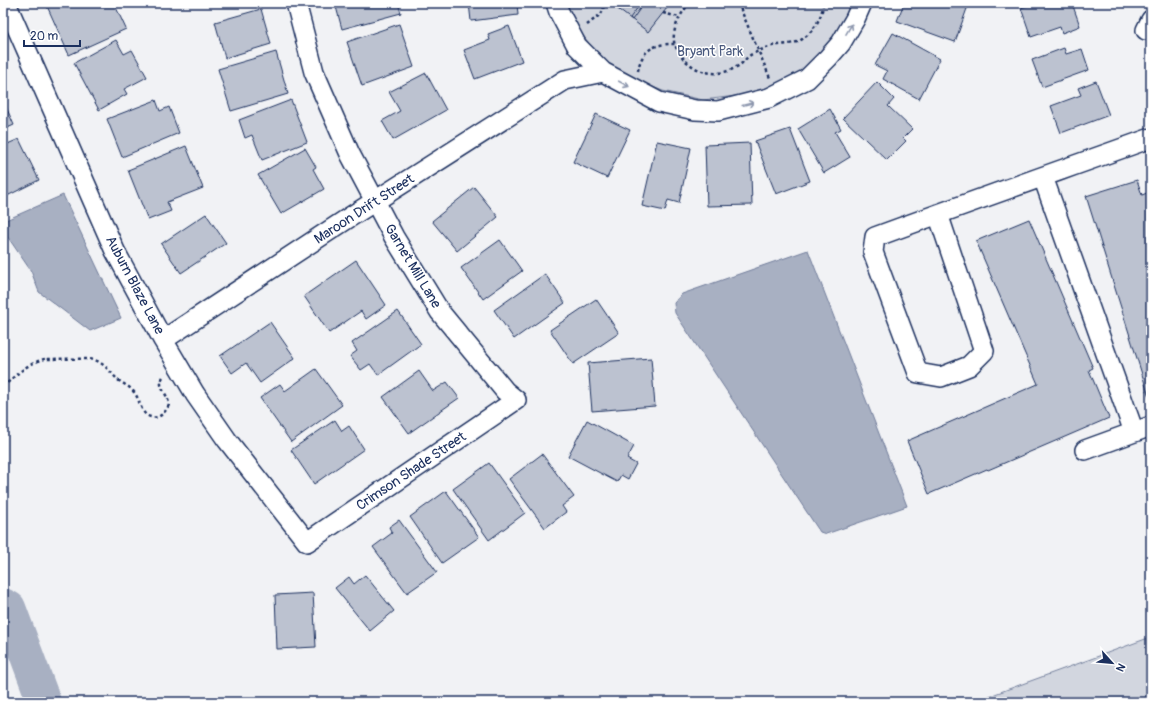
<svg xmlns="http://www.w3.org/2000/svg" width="1154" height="705" font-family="Pangolin,sans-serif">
  <rect width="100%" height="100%" fill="#f1f2f5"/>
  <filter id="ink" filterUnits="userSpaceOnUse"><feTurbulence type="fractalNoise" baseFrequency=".025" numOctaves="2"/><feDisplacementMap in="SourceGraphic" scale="8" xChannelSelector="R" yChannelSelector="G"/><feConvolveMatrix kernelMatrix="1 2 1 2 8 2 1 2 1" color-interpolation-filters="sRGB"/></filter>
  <g filter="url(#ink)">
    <path fill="#d2d6df" stroke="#76829e" d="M567,3H851L849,12L821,55L789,82L768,92L703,100L663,91L627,77L603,61L574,24Z
      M1151,637V702H973Z"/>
    <path fill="#a8b0c2" stroke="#707c9a" d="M63,195L121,318L90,331L39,292L31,271L3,230V226L6,220Z
      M808,250L907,506L826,534L820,532L675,313L674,303L682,294Z"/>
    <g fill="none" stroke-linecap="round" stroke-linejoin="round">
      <path stroke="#a8b0c2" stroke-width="34" d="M3,605L9,608L44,702"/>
    </g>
    <path fill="#bcc2d0" stroke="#1b2f5e" d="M53,3H114L126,29L69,55L47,6Z
      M335,3H398L401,13L342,29Z
      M469,3H517L518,15L471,21Z
      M609,3H622L617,9Z
      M617,3H644L632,20L615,7Z
      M641,3H658L667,8L648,32L630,18Z
      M904,3H969L955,42L897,21Z
      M1035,3H1072L1080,26L1062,33L1060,27L1031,37L1021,8Z
      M261,9L271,44L225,58L215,22Z
      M399,24L414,67L362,86L347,42Z
      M509,26L522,61L475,79L464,50L490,40L488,34Z
      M893,33L940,59L919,99L883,79L887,71L875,65Z
      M116,40L124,54L132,50L147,77L124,89L127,94L99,110L74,63Z
      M1064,48L1066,54L1082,49L1089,70L1042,87L1032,60Z
      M276,52L288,94L231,111L218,69Z
      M426,73L446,110L393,140L382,121L400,111L389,92Z
      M1096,81L1109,115L1061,133L1051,106L1081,95L1078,88Z
      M877,82L894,99L888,106L912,129L903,138L906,141L887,160L843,118Z
      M3,100L14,125L3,130Z
      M156,100L160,111L169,107L179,133L122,157L107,119Z
      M291,100L307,142L262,160L252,135L245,138L239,120Z
      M830,109L841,129L835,132L850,157L824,173L798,129Z
      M596,114L630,130L607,178L573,162Z
      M790,129L810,181L776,194L755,141Z
      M19,139L39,180L3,198V146Z
      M657,141L691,148L679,203L668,200L665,211L642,206Z
      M750,143L752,205L707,206L705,145Z
      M186,146L203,188L167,202L171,211L148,220L128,170Z
      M305,148L316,167L313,169L324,189L281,214L258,175Z
      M1137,180L1142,195L1147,193L1151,207V403L1086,196Z
      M474,187L498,217L457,251L432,221Z
      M206,214L226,243L181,273L161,244Z
      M1029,219L1093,368L1089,370L1109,418L988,470L987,469L929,494L907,441L1038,384L976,241Z
      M500,240L522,271L483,299L461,268Z
      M356,260L386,305L366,319L361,311L329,333L304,296Z
      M545,274L565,303L514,339L494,310Z
      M596,299L619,333L573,364L550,330Z
      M398,311L421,344L378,375L370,364L361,370L350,356L357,351L352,343Z
      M270,322L295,358L260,383L246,363L232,373L220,356Z
      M651,358L655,406L592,411L588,363Z
      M316,369L342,405L291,442L260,398L280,384L285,391Z
      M419,371L433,391L447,382L459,398L409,433L383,397Z
      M335,420L342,431L349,426L364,449L314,484L291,450Z
      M587,420L634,446L627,459L636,464L628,479L621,475L617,482L568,456Z
      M542,454L574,497L562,506L566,512L545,528L509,479Z
      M489,463L525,513L489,540L453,489Z
      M446,491L479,537L442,563L410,517Z
      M399,520L437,572L407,593L373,547L392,533L389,527Z
      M365,575L394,611L370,631L335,588L349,577L354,584Z
      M313,593L316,647L277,649L275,595Z"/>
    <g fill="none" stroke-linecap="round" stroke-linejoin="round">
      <defs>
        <path id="minor" d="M6,3L115,251L163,340L195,394L227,440L307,542L516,400L505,391L440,312L394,237L350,154L314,72L296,3
          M556,3L559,12L577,46L603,72L659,102L695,110L718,111L769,98L807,79L828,58L841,43L855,19L862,3
          M1146,30L1151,20
          M1043,177L1134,432
          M938,214L984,351L969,366L941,377L918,373L873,252L875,237C967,203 1059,171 1151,138
          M163,340L350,217L565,80L603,72
          M1085,450L1151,426"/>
      </defs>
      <use href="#minor" stroke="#1b2f5e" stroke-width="22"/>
      <path stroke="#1b2f5e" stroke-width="2.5" stroke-dasharray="3 3" stroke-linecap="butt" d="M603,3L612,5
        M690,3C681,12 670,32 675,45C681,60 696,72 712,73C722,74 733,70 741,64C745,60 748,56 752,54C759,51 765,48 772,46C780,44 789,45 797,42C811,36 823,18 823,3
        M693,3L709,5L724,3
        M738,3L770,78
        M663,13L679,17
        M587,25L601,14L604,9L602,3
        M638,71C641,50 655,43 675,44
        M3,387C13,378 22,368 34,363C38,361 42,359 46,359C55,359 88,358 95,360C105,364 111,373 118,380C123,384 129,386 133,391C140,398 140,412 148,416C158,421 165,413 169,405C169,394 156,387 163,377"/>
      <use href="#minor" stroke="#fff" stroke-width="19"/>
    </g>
    <defs><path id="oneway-shaft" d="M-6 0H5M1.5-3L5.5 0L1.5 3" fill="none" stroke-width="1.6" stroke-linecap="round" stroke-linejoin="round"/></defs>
    <g stroke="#8d97ae">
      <use href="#oneway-shaft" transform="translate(849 29) rotate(-60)"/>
      <use href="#oneway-shaft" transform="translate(624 84) rotate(28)"/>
      <use href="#oneway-shaft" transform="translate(748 104) rotate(-15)"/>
    </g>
  </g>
  <g text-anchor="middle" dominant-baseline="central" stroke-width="3" stroke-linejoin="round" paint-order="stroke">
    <g font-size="14" fill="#49597e" stroke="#fff">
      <text x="710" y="51">Bryant Park</text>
    </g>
    <g font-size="14" fill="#1b2f5e" stroke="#fff">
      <text transform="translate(364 209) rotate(-33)">Maroon Drift Street</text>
      <text transform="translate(413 266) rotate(59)">Garnet Mill Lane</text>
      <text transform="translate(135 285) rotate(62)">Auburn Blaze Lane</text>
      <text transform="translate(411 471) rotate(-34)">Crimson Shade Street</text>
    </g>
  </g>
  <rect width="1154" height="705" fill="none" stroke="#fff" stroke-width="16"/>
  <rect x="8" y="8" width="1138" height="689" fill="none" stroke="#1b2f5e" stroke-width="1.5" filter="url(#ink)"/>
  <g transform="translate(1112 663) rotate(117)" stroke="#ffffff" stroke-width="3" paint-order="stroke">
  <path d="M0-3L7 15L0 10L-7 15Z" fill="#1b2f5e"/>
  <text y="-6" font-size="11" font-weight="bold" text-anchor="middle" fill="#1b2f5e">N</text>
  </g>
  <path d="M24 40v6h56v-6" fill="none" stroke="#1b2f5e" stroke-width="2"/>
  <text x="30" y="40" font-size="12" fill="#1b2f5e" stroke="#ffffff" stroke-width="3" paint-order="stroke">20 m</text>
</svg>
